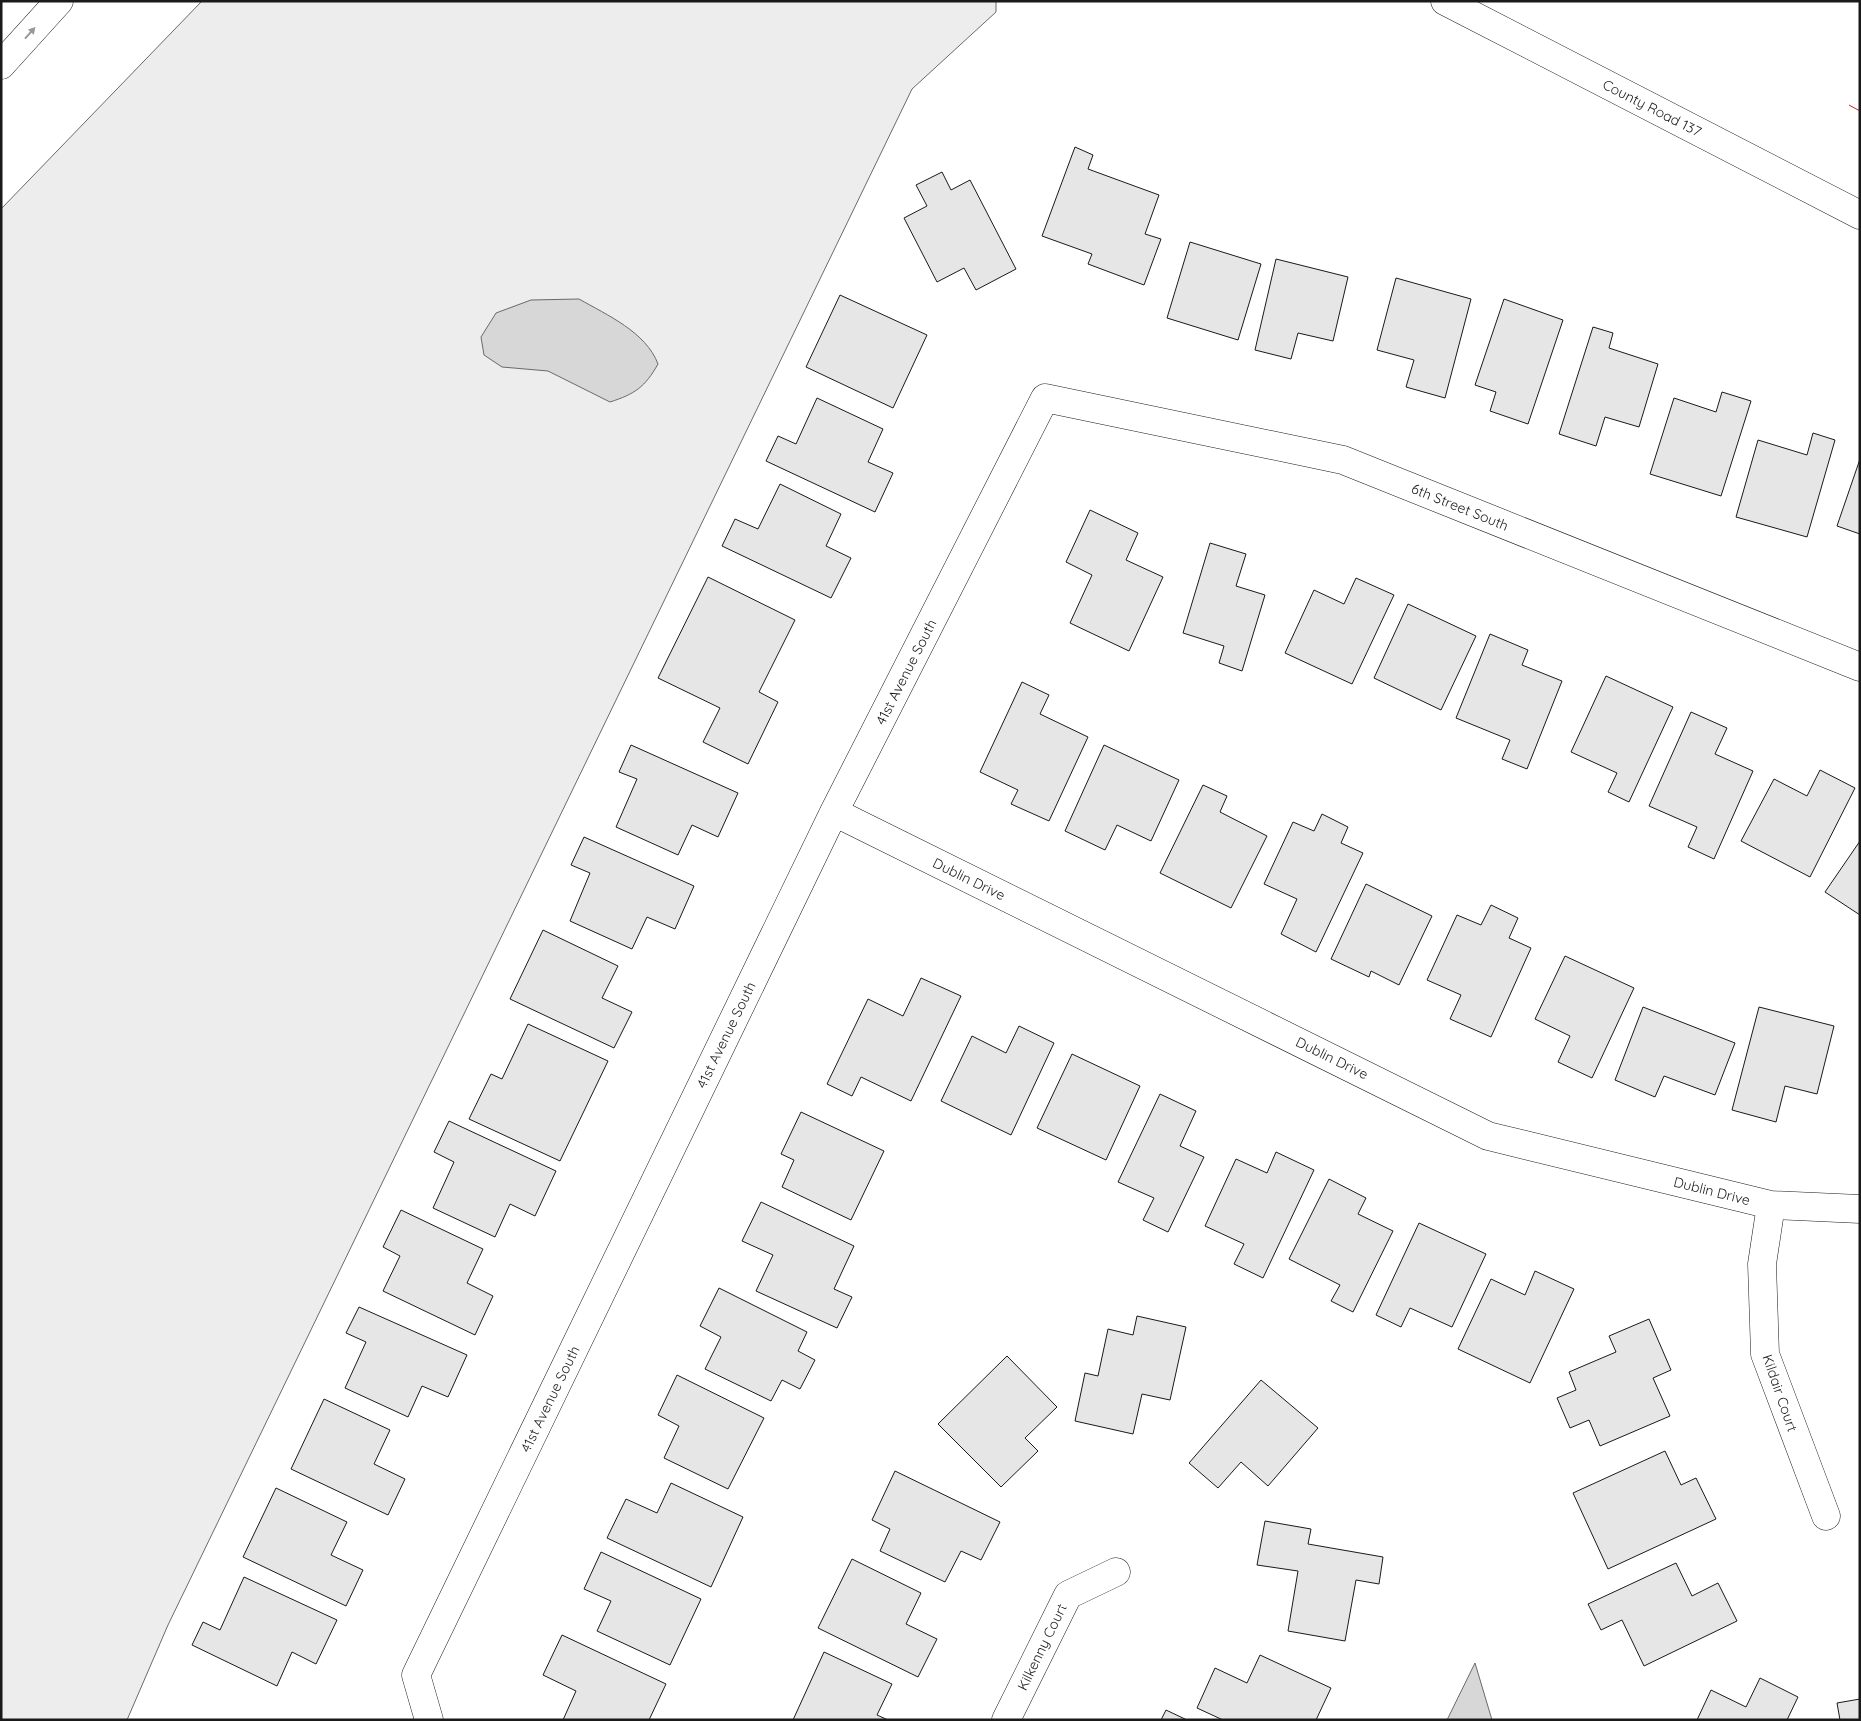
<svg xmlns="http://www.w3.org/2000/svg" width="1861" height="1721" font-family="Quicksand,sans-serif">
  <rect width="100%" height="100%" fill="#fff"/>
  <path fill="#ededed" stroke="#6a6a6a" d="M202,1H996V12L912,89L168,1625L127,1720H1V209Z"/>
  <path fill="#d7d7d7" stroke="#6a6a6a" d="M579,299C607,315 646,332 658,364C645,387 635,394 610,402L548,371L502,367L484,355L481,337L496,313L531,300Z
    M1475,1663L1492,1720H1447Z"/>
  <path fill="#e6e6e6" stroke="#1a1a1a" d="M1075,147L1093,155L1088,169L1159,195L1145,234L1161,239L1144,285L1088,264L1092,254L1042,236Z
    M942,172L951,190L970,180L1016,269L976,290L964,268L937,282L904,218L927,206L916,185Z
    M1190,242L1261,264L1238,340L1167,318Z
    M1276,259L1348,277L1333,341L1298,333L1291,359L1255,350Z
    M1396,278L1471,299L1445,398L1406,387L1414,360L1377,350Z
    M840,295L927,335L893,408L806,367Z
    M1504,299L1563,320L1528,424L1490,411L1496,392L1475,385Z
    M1593,327L1613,333L1609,348L1658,364L1639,427L1605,417L1596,446L1559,434Z
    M1722,392L1751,401L1721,496L1650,474L1674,398L1716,412Z
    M817,398L883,429L868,462L893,473L875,512L766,461L778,436L796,444Z
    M1813,433L1835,440L1807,537L1736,517L1758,440L1807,455Z
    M1860,459V534L1837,526Z
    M780,484L841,514L826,546L851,558L831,598L722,546L735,519L758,529Z
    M1090,510L1138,533L1126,560L1163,577L1129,651L1070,623L1092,575L1066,562Z
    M1210,543L1246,554L1236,586L1265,595L1242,671L1219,663L1224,646L1183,633Z
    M708,577L795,620L759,692L778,702L748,764L703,742L720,708L658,678Z
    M1356,578L1394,595L1352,684L1285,653L1314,590L1344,604Z
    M1408,604L1476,636L1441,710L1374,678Z
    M1490,634L1528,650L1522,665L1562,681L1527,769L1502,759L1510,740L1456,718Z
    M1606,676L1673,707L1629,802L1608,792L1617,773L1571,752Z
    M1022,682L1049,695L1040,714L1088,737L1049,821L1011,804L1018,790L980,772Z
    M1691,712L1727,728L1715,754L1753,771L1714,859L1688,847L1697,827L1649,806Z
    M631,745L738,793L718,837L692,825L678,855L616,827L637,779L619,772Z
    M1104,745L1179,780L1151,841L1117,825L1105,850L1065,831Z
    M1820,770L1855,788L1810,877L1741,841L1774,779L1807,796Z
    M1203,785L1227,796L1220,812L1267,836L1231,908L1160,873Z
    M1322,814L1348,827L1341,843L1363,853L1316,952L1281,934L1297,899L1264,884L1293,822L1314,831Z
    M584,837L694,886L675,929L647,917L632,949L570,921L590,873L571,865Z
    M1860,841V915L1825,892Z
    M1366,884L1432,916L1399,985L1371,971L1369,977L1331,959Z
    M1491,905L1518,918L1509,938L1531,948L1491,1037L1450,1019L1461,995L1427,980L1457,915L1481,925Z
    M543,930L618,966L602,998L632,1012L614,1048L510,999Z
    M1565,956L1634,988L1592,1078L1558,1062L1570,1036L1535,1019Z
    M921,978L961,996L911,1101L861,1077L852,1096L827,1084L868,999L903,1016Z
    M1643,1007L1735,1043L1715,1095L1664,1076L1655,1097L1615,1080Z
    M1759,1007L1834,1026L1817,1094L1785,1086L1776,1122L1732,1110Z
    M528,1024L608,1061L560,1161L469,1119L491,1074L502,1079Z
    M1019,1026L1054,1043L1011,1135L941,1101L972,1036L1006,1053Z
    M1072,1054L1140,1086L1106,1160L1037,1128Z
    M1160,1094L1196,1111L1180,1146L1204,1157L1168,1232L1143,1220L1154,1198L1118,1182Z
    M801,1112L884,1151L851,1220L782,1187L794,1160L781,1154Z
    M449,1121L556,1171L535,1216L510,1204L495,1237L433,1208L454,1162L434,1152Z
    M1276,1152L1314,1170L1263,1278L1234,1264L1244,1244L1205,1226L1236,1159L1267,1173Z
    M1329,1179L1366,1198L1358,1214L1393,1231L1353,1312L1331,1301L1340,1285L1289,1259Z
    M761,1202L854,1246L834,1289L852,1297L837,1328L756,1291L773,1255L742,1241Z
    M401,1210L483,1249L467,1283L493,1296L475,1335L383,1291L400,1256L383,1247Z
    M1419,1223L1486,1254L1452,1327L1410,1308L1401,1327L1376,1315Z
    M1535,1271L1574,1289L1530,1383L1458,1349L1491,1279L1525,1295Z
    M719,1288L807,1332L798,1351L815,1360L800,1389L782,1380L771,1401L705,1369L721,1337L700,1326Z
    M359,1307L467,1355L448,1397L422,1386L408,1417L345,1388L366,1342L346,1333Z
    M1137,1316L1186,1327L1170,1400L1142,1394L1133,1434L1075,1421L1085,1373L1098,1376L1108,1329L1133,1335Z
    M1649,1319L1671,1370L1653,1378L1670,1416L1600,1446L1589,1420L1570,1428L1557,1398L1576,1390L1569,1372L1616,1352L1609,1336Z
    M1007,1356L1057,1407L1025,1438L1038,1451L1001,1487L938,1424Z
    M677,1375L764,1418L728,1489L664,1458L679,1426L658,1415Z
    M1261,1380L1318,1428L1268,1486L1241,1462L1218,1488L1189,1463Z
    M324,1399L390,1430L374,1464L405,1479L388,1515L291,1469Z
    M1665,1451L1681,1485L1696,1478L1716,1519L1608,1569L1573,1493Z
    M895,1471L1000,1522L981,1560L961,1551L945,1582L880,1551L890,1529L872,1520Z
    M671,1483L743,1517L711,1587L607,1538L626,1499L657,1513Z
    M276,1488L347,1522L331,1555L363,1570L346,1606L243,1557Z
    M1265,1521L1311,1529L1308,1544L1383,1557L1379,1584L1356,1580L1345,1641L1288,1631L1298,1571L1257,1565Z
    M601,1552L701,1599L670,1665L597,1631L611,1601L584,1589Z
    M852,1559L921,1593L906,1624L937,1639L918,1677L818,1628Z
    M1676,1563L1692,1596L1718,1583L1737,1621L1644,1666L1622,1620L1601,1630L1588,1604Z
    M244,1577L337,1620L316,1664L292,1652L277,1686L192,1645L203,1622L220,1630Z
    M562,1635L666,1684L649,1720H563L576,1691L543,1675Z
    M824,1652L892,1684L877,1715L888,1720H793Z
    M1260,1655L1331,1688L1316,1720H1223L1197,1708L1215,1668L1247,1683Z
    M1760,1678L1798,1697L1787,1720H1697L1711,1690L1746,1707Z
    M1860,1699V1720H1840L1837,1703Z
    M1166,1710L1187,1720H1161Z"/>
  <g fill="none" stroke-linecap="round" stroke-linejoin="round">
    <defs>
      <path id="street" d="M834,812L1488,1136L1771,1205L1860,1209
        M1771,1205L1762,1264L1765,1354L1826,1516
        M429,1720L416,1675L834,812L1045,398L1343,460L1860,667
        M1006,1720L1068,1595L1116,1572"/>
      <path id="secondary" d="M1445,1L1860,215"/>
      <path id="highway" d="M1,65L59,1"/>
    </defs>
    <use href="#street" stroke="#1a1a1a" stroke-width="29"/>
    <use href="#secondary" stroke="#1a1a1a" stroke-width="29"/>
    <use href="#highway" stroke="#1a1a1a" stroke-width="29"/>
    <use href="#street" stroke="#fff" stroke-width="28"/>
    <use href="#secondary" stroke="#fff" stroke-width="28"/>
    <use href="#highway" stroke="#fff" stroke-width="28"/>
    <path stroke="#c62828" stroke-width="1" stroke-dasharray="18 4 2.5 4" stroke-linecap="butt" d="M1849,105L1860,111"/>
  </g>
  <defs><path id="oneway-solid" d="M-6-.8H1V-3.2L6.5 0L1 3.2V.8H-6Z" transform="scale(1.25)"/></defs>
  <use fill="#989898" href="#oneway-solid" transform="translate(30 33) rotate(-48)"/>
  <g text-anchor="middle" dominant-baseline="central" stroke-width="4" stroke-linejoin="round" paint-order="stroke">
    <g font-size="14" fill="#1a1a1a" stroke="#fff">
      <text transform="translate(1652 108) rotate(27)">County Road 137</text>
      <text transform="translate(1460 507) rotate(22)">6th Street South</text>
      <text transform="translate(906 672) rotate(-63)">41st Avenue South</text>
      <text transform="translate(969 879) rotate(26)">Dublin Drive</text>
      <text transform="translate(726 1035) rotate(-64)">41st Avenue South</text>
      <text transform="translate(1332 1058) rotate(26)">Dublin Drive</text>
      <text transform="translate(1712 1191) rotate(14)">Dublin Drive</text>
      <text transform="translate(1780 1393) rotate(71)">Kildair Court</text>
      <text transform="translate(550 1399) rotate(-64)">41st Avenue South</text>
      <text transform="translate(1042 1647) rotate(-64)">Kilkenny Court</text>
    </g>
  </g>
  <rect width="1861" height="1721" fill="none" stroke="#1a1a1a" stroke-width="5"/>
</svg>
